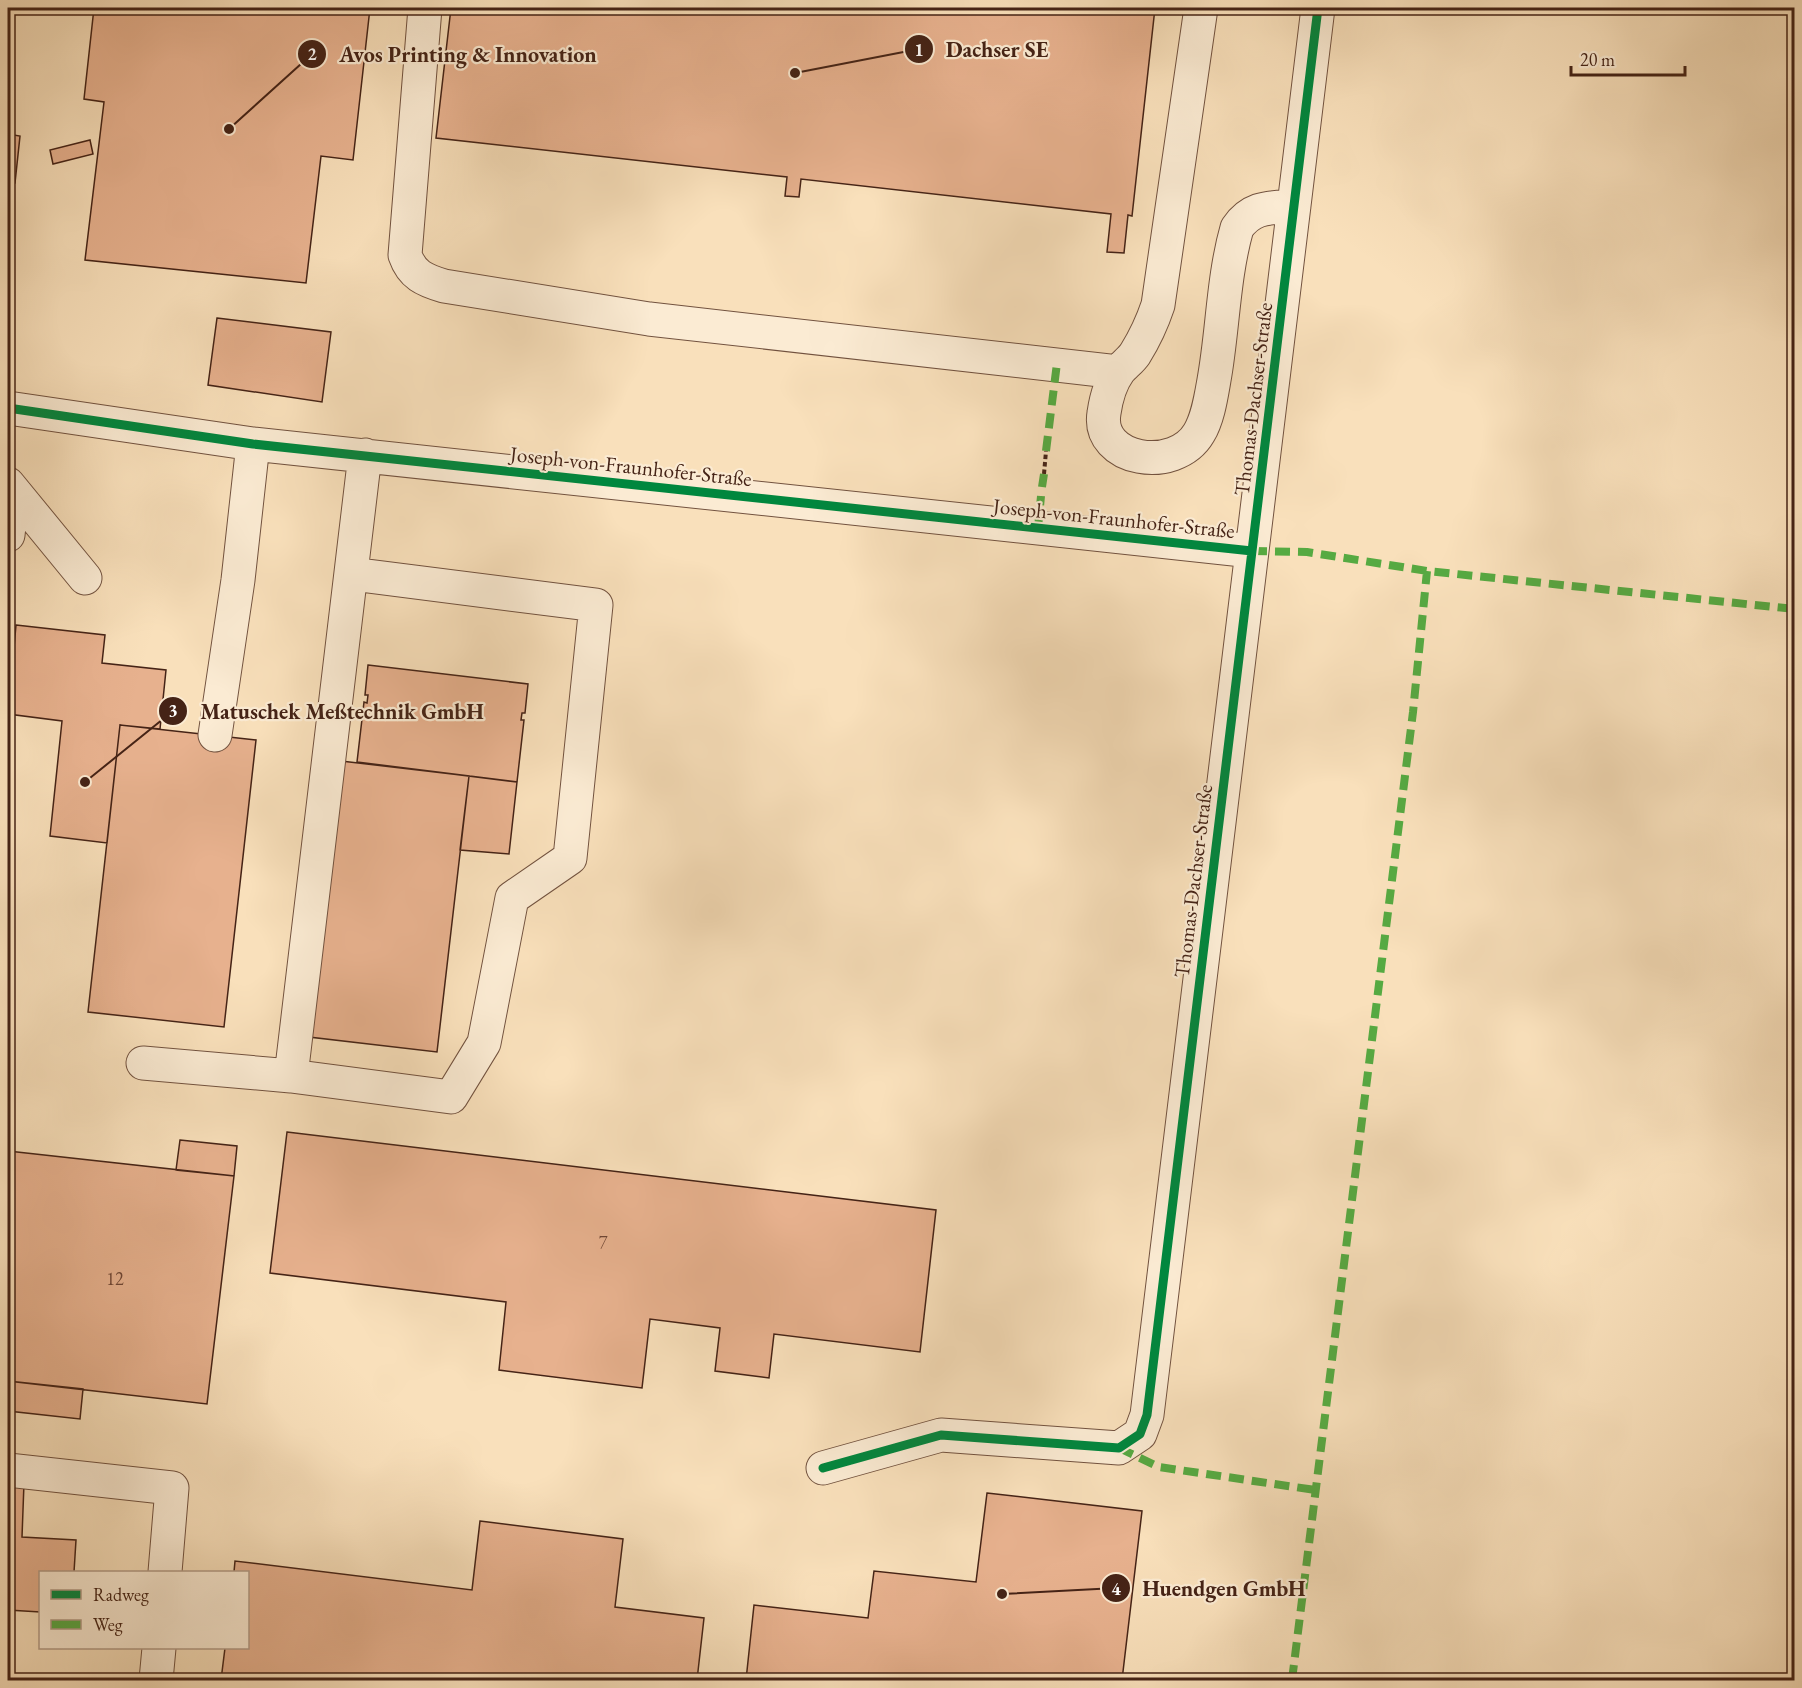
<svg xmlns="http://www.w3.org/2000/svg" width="1802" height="1688" font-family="'EB Garamond',serif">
  <rect width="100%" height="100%" fill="#f9e0bb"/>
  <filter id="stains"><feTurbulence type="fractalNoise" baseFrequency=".00333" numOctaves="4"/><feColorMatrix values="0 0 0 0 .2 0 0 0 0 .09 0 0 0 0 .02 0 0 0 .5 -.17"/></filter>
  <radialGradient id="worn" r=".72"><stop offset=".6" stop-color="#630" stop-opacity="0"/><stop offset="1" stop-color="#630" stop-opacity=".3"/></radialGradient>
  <path fill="#e7b18e" stroke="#452316" stroke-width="1.5" d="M94,8H370L353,160L321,156L306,283L85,260L104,102L84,99Z
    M451,8H1155L1132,216L1128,215L1124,253L1107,252L1111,214L801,179L799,197L785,196L787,177L436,138Z
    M8,134L20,136L15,183L8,182Z
    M90,140L93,154L53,164L50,150Z
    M217,318L331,332L322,402L208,385Z
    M16,625L105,635L102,663L166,670L160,729L120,725L107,843L50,836L62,721L8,714Z
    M368,665L528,684L525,713H522L521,720H524L517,782L357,762L364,702L367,703L368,695H365Z
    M120,725L256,740L224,1027L88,1012Z
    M341,761L469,776L437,1052L309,1037Z
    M469,776L517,782L509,854L460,850Z
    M287,1132L936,1210L920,1352L774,1334L769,1378L715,1371L720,1328L650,1319L642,1388L499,1370L506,1302L270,1273Z
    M180,1140L237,1146L234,1176L176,1170Z
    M8,1151L234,1176L207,1404L8,1381Z
    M8,1381L83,1389L80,1419L8,1411Z
    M8,1482L24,1483L22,1537L76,1540L74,1572H40V1612L8,1610Z
    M987,1493L1142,1511L1122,1680H746L754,1605L868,1618L874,1571L976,1582Z
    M480,1521L623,1539L615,1607L704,1618L697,1680H221L225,1648H248V1572H234L235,1561L472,1590Z"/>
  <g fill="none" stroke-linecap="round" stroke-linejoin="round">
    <defs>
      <path id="minor" d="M425,8L405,255C412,275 424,280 444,286L649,319L1118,372
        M1201,8L1158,305C1152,323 1145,338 1135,354C1131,360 1124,365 1119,371C1111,382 1106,399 1104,413C1096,461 1175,474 1199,433C1208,418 1211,397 1214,380C1223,330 1223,277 1237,228C1252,206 1270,208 1294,206
        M8,408L253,444L1252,551
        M8,484L85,578
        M8,535L13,491
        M352,574L596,605L570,858L512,898L484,1043L451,1097L291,1076L365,455
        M215,735L238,580L253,444
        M143,1063L291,1076
        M823,1468L941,1435L1119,1448L1140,1434L1147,1415L1318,8
        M8,1470L172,1488L165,1572
        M156,1680L159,1648"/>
    </defs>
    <use href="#minor" stroke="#72523f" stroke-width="35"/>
    <path stroke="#452316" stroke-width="4" stroke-dasharray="4.5 3" stroke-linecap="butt" d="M1044,474L1046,451"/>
    <use href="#minor" stroke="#fbebd3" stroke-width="33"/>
    <path stroke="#56aa42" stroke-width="8" stroke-dasharray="15 8" stroke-linecap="butt" d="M1046,451L1057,363
      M1042,487L1044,474
      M1038,528L1041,496
      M1252,551L1307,552L1427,571L1794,609
      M1119,1448L1159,1467L1315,1490
      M1292,1680L1413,712L1427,571"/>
    <defs>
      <path id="cycleway" d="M8,408L253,444L1252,551
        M823,1468L941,1435L1119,1448L1140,1434L1147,1415L1318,8"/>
    </defs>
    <use href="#cycleway" stroke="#fbebd3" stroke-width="13"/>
    <use href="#cycleway" stroke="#00873e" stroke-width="9"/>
  </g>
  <g text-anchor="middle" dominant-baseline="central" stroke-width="4.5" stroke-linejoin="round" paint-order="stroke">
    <g font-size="18" fill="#6e4634">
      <text x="603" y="1242">7</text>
      <text x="115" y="1278">12</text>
    </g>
    <g font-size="21" fill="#452316" stroke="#fbebd3">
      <text transform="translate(1253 399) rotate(-83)">Thomas-Dachser-Straße</text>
      <text transform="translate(631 466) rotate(6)">Joseph-von-Fraunhofer-Straße</text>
      <text transform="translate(1114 518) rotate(6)">Joseph-von-Fraunhofer-Straße</text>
      <text transform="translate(1193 881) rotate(-83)">Thomas-Dachser-Straße</text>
    </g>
  </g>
  <path fill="none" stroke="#452316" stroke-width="2" d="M795 73L919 49M229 129L312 54M85 782L173 711M1002 1594L1116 1588"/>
  <g fill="#452316" stroke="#fbebd3" stroke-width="2">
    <circle cx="795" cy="73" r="6"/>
    <circle cx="229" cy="129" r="6"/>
    <circle cx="85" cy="782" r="6"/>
    <circle cx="1002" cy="1594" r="6"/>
    <circle cx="919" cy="49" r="15"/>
    <circle cx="312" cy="54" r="15"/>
    <circle cx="173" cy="711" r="15"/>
    <circle cx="1116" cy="1588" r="15"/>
  </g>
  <g font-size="18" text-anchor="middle" font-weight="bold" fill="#fff">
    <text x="919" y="56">1</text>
    <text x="312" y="60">2</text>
    <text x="173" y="717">3</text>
    <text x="1116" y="1595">4</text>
  </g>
  <g font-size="22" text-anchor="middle" font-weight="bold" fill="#452316" stroke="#fbebd3" stroke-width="4.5" stroke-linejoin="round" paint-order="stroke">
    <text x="997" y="57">Dachser SE</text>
    <text x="468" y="62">Avos Printing &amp; Innovation</text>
    <text x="342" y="719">Matuschek Meßtechnik GmbH</text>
    <text x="1224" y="1596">Huendgen GmbH</text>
  </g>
  <rect width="1802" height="1688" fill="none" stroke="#f9e0bb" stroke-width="30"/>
  <rect x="9" y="9" width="1784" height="1670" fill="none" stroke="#452316" stroke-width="3"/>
  <rect x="15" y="15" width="1772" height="1658" fill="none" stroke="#452316" stroke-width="1.5"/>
  <rect x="39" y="1571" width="210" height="78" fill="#fbebd3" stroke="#b29b87" stroke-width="1.5"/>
  <rect x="51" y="1590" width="30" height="9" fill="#00873e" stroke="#b29b87" stroke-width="1.5"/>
  <text x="93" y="1601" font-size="18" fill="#452316">Radweg</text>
  <rect x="51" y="1620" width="30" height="9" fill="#56aa42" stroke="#b29b87" stroke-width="1.5"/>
  <text x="93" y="1631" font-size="18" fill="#452316">Weg</text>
  <path d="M1571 66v9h114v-9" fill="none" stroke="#452316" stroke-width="3"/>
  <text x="1580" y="66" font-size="18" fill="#452316" stroke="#fbebd3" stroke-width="4.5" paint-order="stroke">20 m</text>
  <rect width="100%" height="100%" filter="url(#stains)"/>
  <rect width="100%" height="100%" fill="url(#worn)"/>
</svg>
